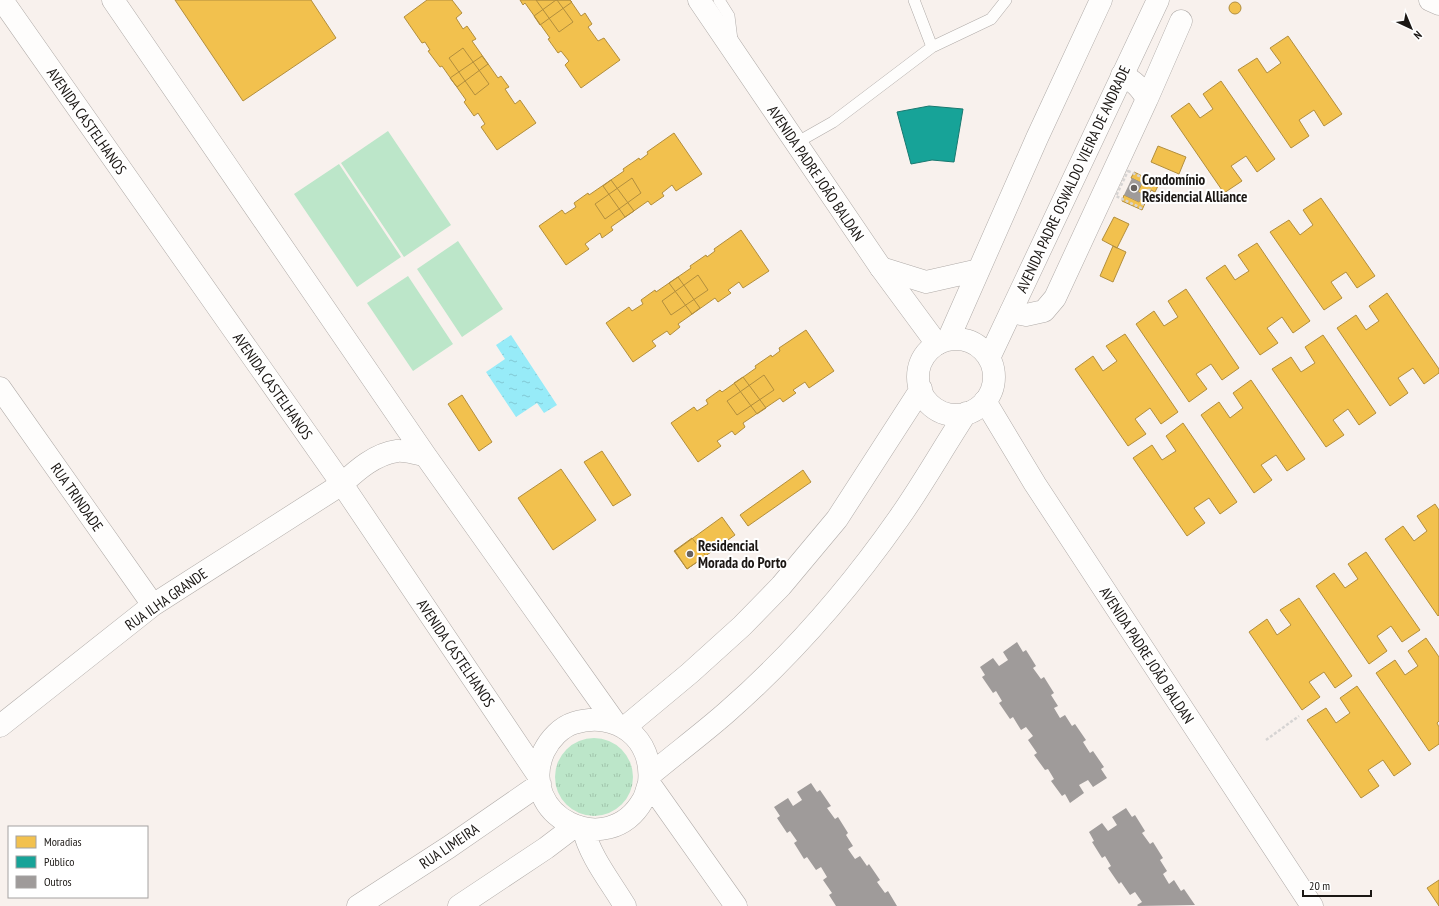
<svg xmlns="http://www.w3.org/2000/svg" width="1439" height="906" font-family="'PT Sans Narrow',sans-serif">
  <defs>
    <pattern id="grass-tufts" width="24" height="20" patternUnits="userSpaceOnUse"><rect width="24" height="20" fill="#bce6c9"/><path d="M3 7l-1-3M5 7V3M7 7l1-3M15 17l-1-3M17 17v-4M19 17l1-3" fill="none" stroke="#a1c5ac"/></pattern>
    <pattern id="water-ripples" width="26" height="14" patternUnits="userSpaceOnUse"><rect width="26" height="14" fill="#97ebf8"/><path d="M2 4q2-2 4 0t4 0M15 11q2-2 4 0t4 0" fill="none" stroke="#82c9d4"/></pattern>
  </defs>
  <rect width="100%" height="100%" fill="#f8f1ed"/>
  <path fill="url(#grass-tufts)" d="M555 777a39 39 0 1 1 78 0a39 39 0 1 1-78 0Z"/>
  <path fill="#bce6c9" d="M388,131L451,225L404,257L341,163Z
    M339,164L401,257L357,287L294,194Z
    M458,241L503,309L462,337L417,269Z
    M408,276L453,344L413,371L367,303Z"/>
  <path fill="url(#water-ripples)" d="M511,335L557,405L544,413L537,403L516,417L486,372L505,359L496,345Z"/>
  <path fill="#f2c14e" stroke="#b28e3d" d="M175,0H311L336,38L243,101Z
    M427,0H452L462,13L456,18L463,29L467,26L476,39L472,41L498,78L501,76L509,87L505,89L515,104L520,100L536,123L497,150L481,127L485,124L478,113L474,116L464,102L466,100L442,66L440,67L428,51L430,50L425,42L422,43L404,17Z
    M520,0H570L581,16L585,13L592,24L588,27L598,41L604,38L620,60L581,88L565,65L569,61L561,51L558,53L548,39L550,38L525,3L523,5Z
    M536,0H557L573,22L559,32Z
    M556,0H570L572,2L540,25L534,16Z
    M1229 8a6 6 0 1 1 12 0a6 6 0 1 1-12 0Z
    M1288,36L1342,114L1324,126L1314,110L1299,120L1309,136L1291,148L1238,70L1257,58L1267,73L1281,63L1270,48Z
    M463,48L489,84L475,95L449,58Z
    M482,56L488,64L457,87L450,78Z
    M1221,81L1275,159L1257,172L1246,156L1231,166L1242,181L1224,193L1171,116L1189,103L1200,118L1213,109L1203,94Z
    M674,133L702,174L676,191L672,185L662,193L664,196L651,205L648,201L611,227L613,230L602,238L600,233L585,244L589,249L566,265L539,226L562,210L565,214L576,207L574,203L588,193L589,195L624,171L623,169L639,158L640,160L648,154L647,152Z
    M1158,146L1186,157L1179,174L1151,162Z
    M1134,172L1159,184L1155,192L1151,190L1142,210L1122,201L1124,195L1139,202L1143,194L1138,192L1142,183L1131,178Z
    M632,178L641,193L605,219L595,204Z
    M611,180L634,211L625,217L603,186Z
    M1321,198L1375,276L1357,288L1346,272L1331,282L1342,298L1324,310L1270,232L1289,220L1300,235L1313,225L1303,210Z
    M1114,217L1129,224L1117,248L1102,240Z
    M741,230L769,271L743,288L739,282L728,290L731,293L718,302L715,298L678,324L680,327L670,335L667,331L652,341L656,346L633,362L606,323L629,307L632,311L643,304L641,300L655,290L656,292L691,268L690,266L706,255L707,257L715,251L714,249Z
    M1257,243L1310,321L1293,333L1282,317L1267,328L1278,343L1260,355L1206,278L1225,265L1235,280L1249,271L1238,255Z
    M1113,246L1126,252L1113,282L1100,276Z
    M698,275L708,290L671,315L662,301Z
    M678,277L700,308L692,314L669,283Z
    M1186,289L1239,368L1222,380L1211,364L1196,374L1207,389L1189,402L1136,324L1154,311L1164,326L1178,317L1168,301Z
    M1387,293L1439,369V373L1424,384L1413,368L1398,378L1408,393L1390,406L1337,328L1356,315L1366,330L1379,321L1369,306Z
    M806,330L834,371L809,388L805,382L793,390L796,393L783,402L780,398L743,423L745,427L735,435L732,431L717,441L721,446L698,462L671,423L694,407L697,411L708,404L706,400L720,390L722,392L756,368L755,366L771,355L772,357L780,351L779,348Z
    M1125,334L1178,412L1161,424L1150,408L1135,419L1146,434L1128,446L1075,369L1093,356L1103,371L1117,361L1106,346Z
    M1323,335L1376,413L1359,425L1348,409L1333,420L1344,435L1326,447L1272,369L1291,357L1301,372L1315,363L1305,347Z
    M764,375L774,390L737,415L727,401Z
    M743,377L766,408L757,414L734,383Z
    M1251,380L1305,459L1287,471L1276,455L1261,465L1272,480L1254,493L1201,415L1219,402L1230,418L1243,408L1233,393Z
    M462,395L492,442L479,451L448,404Z
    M1183,423L1237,502L1220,514L1209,498L1194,508L1205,523L1187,536L1133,458L1152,445L1162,460L1176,451L1166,436Z
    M602,451L631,495L613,506L584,462Z
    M561,469L596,520L553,550L518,498Z
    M803,470L811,482L748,526L740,515Z
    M1435,504L1439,510V615L1438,616L1385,539L1403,526L1414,541L1427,531L1417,516Z
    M722,517L735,535L687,569L675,551Z
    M692,538L706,556L687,569L674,551Z
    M1366,552L1420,630L1402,642L1391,626L1377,636L1387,651L1369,664L1316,586L1334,573L1345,588L1358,579L1348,564Z
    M1299,598L1352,676L1335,688L1324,672L1309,682L1320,697L1302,710L1249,632L1267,619L1277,635L1291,625L1280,610Z
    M1426,638L1439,657V721L1437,723L1439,727V744L1429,751L1376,673L1395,660L1405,675L1418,666L1408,651Z
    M1357,686L1411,764L1394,776L1383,760L1368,770L1379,786L1361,798L1307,720L1326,708L1336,723L1350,713L1340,698Z
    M1439,880V906L1427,888Z"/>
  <path fill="#17a398" stroke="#187970" d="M929,106L963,109L954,162L932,160L911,164L897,112Z"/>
  <path fill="#9f9b9a" d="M1132,178L1142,183L1138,192L1143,194L1139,202L1124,195Z
    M1017,642L1023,652L1026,650L1036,666L1033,668L1041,679L1044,677L1054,693L1051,695L1058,706L1054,708L1060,718L1065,715L1072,726L1075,724L1086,740L1083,742L1090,753L1093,751L1104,767L1101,769L1107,778L1093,787L1088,780L1079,785L1084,793L1070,803L1065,794L1062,796L1051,781L1054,779L1048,769L1045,770L1034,755L1037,753L1028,740L1033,736L1026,727L1021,730L1013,717L1010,719L999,703L1002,701L996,691L993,693L982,677L985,675L980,667L993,658L999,666L1008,660L1003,652Z
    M811,783L817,792L820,790L831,806L827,808L835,819L838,817L848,833L846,835L853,846L848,849L855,859L860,856L867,866L869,864L880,880L877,882L885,893L888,891L897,906H836L829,895L832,893L823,880L827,877L821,867L816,870L807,857L804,859L794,843L797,841L790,831L787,833L777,818L780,816L774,807L788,798L793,806L802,800L797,792Z
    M1126,808L1132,817L1135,815L1145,831L1142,833L1150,844L1153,842L1163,858L1160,860L1167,871L1163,874L1169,884L1174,880L1181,891L1184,889L1195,905L1138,906L1137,905L1142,902L1135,892L1130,895L1121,882L1119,884L1108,868L1111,866L1105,856L1102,858L1092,842L1094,841L1089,832L1102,823L1108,831L1117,825L1112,817Z"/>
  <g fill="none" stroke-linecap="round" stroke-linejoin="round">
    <defs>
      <path id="lane" d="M719,0L729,16L732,40
        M932,47L991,19L1006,0
        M796,143L833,122L932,47L914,0"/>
      <path id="street" d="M699,0L881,268L937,344
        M1430,0L1439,4
        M1147,99L1181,21
        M1011,312L1026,315L1044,311L1055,298L1147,99C1140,87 1135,82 1122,75
        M0,388L153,605
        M985,401L1035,484L1312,906
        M0,726L153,605L342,484"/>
      <path id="secondary" d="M2,0L342,484L538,775
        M113,0L425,455L616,724
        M881,268L926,282L979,270
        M918 377a38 38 0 1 1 76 0a38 38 0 1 1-76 0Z
        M948,340L1037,138L1101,0
        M989,358L1158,0
        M342,484C357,470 375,454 397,451C405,450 416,454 425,455
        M624,728L690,673L742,626L781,586L837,519L921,389
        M650,775C675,754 702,734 727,712C792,655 850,588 899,518C923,484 943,448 966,413
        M649,783C647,788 646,795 643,800C608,862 515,816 544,751C550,739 561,727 574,723C616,710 654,738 649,783L736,906
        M583,828C590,857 610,881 625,906
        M358,906L449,847L540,784
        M459,906L546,848L575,826"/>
    </defs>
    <use href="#lane" stroke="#b0aba8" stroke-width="12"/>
    <use href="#street" stroke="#b0aba8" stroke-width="23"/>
    <use href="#secondary" stroke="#b0aba8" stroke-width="23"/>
    <path stroke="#d6d4d3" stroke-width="2.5" stroke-dasharray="3 2" stroke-linecap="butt" d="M1128,171L1153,182L1141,208L1116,196Z
      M1266,740L1299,716"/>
    <use href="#lane" stroke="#fefdfc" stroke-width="11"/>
    <use href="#street" stroke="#fefdfc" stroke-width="22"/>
    <use href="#secondary" stroke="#fefdfc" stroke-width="22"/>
  </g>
  <g fill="#686360" stroke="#fff" stroke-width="1.5">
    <circle cx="1134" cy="188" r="4"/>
    <circle cx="690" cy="554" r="4"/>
  </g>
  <g text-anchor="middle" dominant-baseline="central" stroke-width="4" stroke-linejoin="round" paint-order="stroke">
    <g font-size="15" fill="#1b1714" stroke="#fff">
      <text transform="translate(87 121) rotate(55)">AVENIDA CASTELHANOS</text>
      <text transform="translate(816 173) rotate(56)">AVENIDA PADRE JOÃO BALDAN</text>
      <text transform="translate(1073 179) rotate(-65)">AVENIDA PADRE OSWALDO VIEIRA DE ANDRADE</text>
      <text transform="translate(273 386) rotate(55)">AVENIDA CASTELHANOS</text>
      <text transform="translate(77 497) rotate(55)">RUA TRINDADE</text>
      <text transform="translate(166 599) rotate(-35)">RUA ILHA GRANDE</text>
      <text transform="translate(456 653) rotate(56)">AVENIDA CASTELHANOS</text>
      <text transform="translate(1147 655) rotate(57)">AVENIDA PADRE JOÃO BALDAN</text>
      <text transform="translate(449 846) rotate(-34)">RUA LIMEIRA</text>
    </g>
    <g font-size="15" font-weight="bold" fill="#1b1714" stroke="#fff" text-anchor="start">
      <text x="1142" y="179">Condomínio<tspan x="1142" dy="17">Residencial Alliance</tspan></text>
      <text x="698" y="545">Residencial<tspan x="698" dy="17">Morada do Porto</tspan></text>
    </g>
  </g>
  <rect x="8" y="826" width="140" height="72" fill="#ffffff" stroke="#a4a2a1"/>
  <rect x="16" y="836" width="20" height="12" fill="#f2c14e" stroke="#a4a2a1"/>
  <text x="44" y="846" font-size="12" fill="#1b1714">Moradias</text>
  <rect x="16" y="856" width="20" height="12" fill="#17a398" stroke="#a4a2a1"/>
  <text x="44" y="866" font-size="12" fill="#1b1714">Público</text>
  <rect x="16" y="876" width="20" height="12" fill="#9f9b9a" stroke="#a4a2a1"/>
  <text x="44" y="886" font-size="12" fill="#1b1714">Outros</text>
  <g transform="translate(1411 28) rotate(136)" stroke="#ffffff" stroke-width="3" paint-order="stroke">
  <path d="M0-3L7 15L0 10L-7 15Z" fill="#1b1714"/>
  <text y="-6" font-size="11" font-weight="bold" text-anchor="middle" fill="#1b1714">N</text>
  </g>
  <path d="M1303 890v6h68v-6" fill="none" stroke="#1b1714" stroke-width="2"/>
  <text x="1309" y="890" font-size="12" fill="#1b1714" stroke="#ffffff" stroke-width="3" paint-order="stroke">20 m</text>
</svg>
